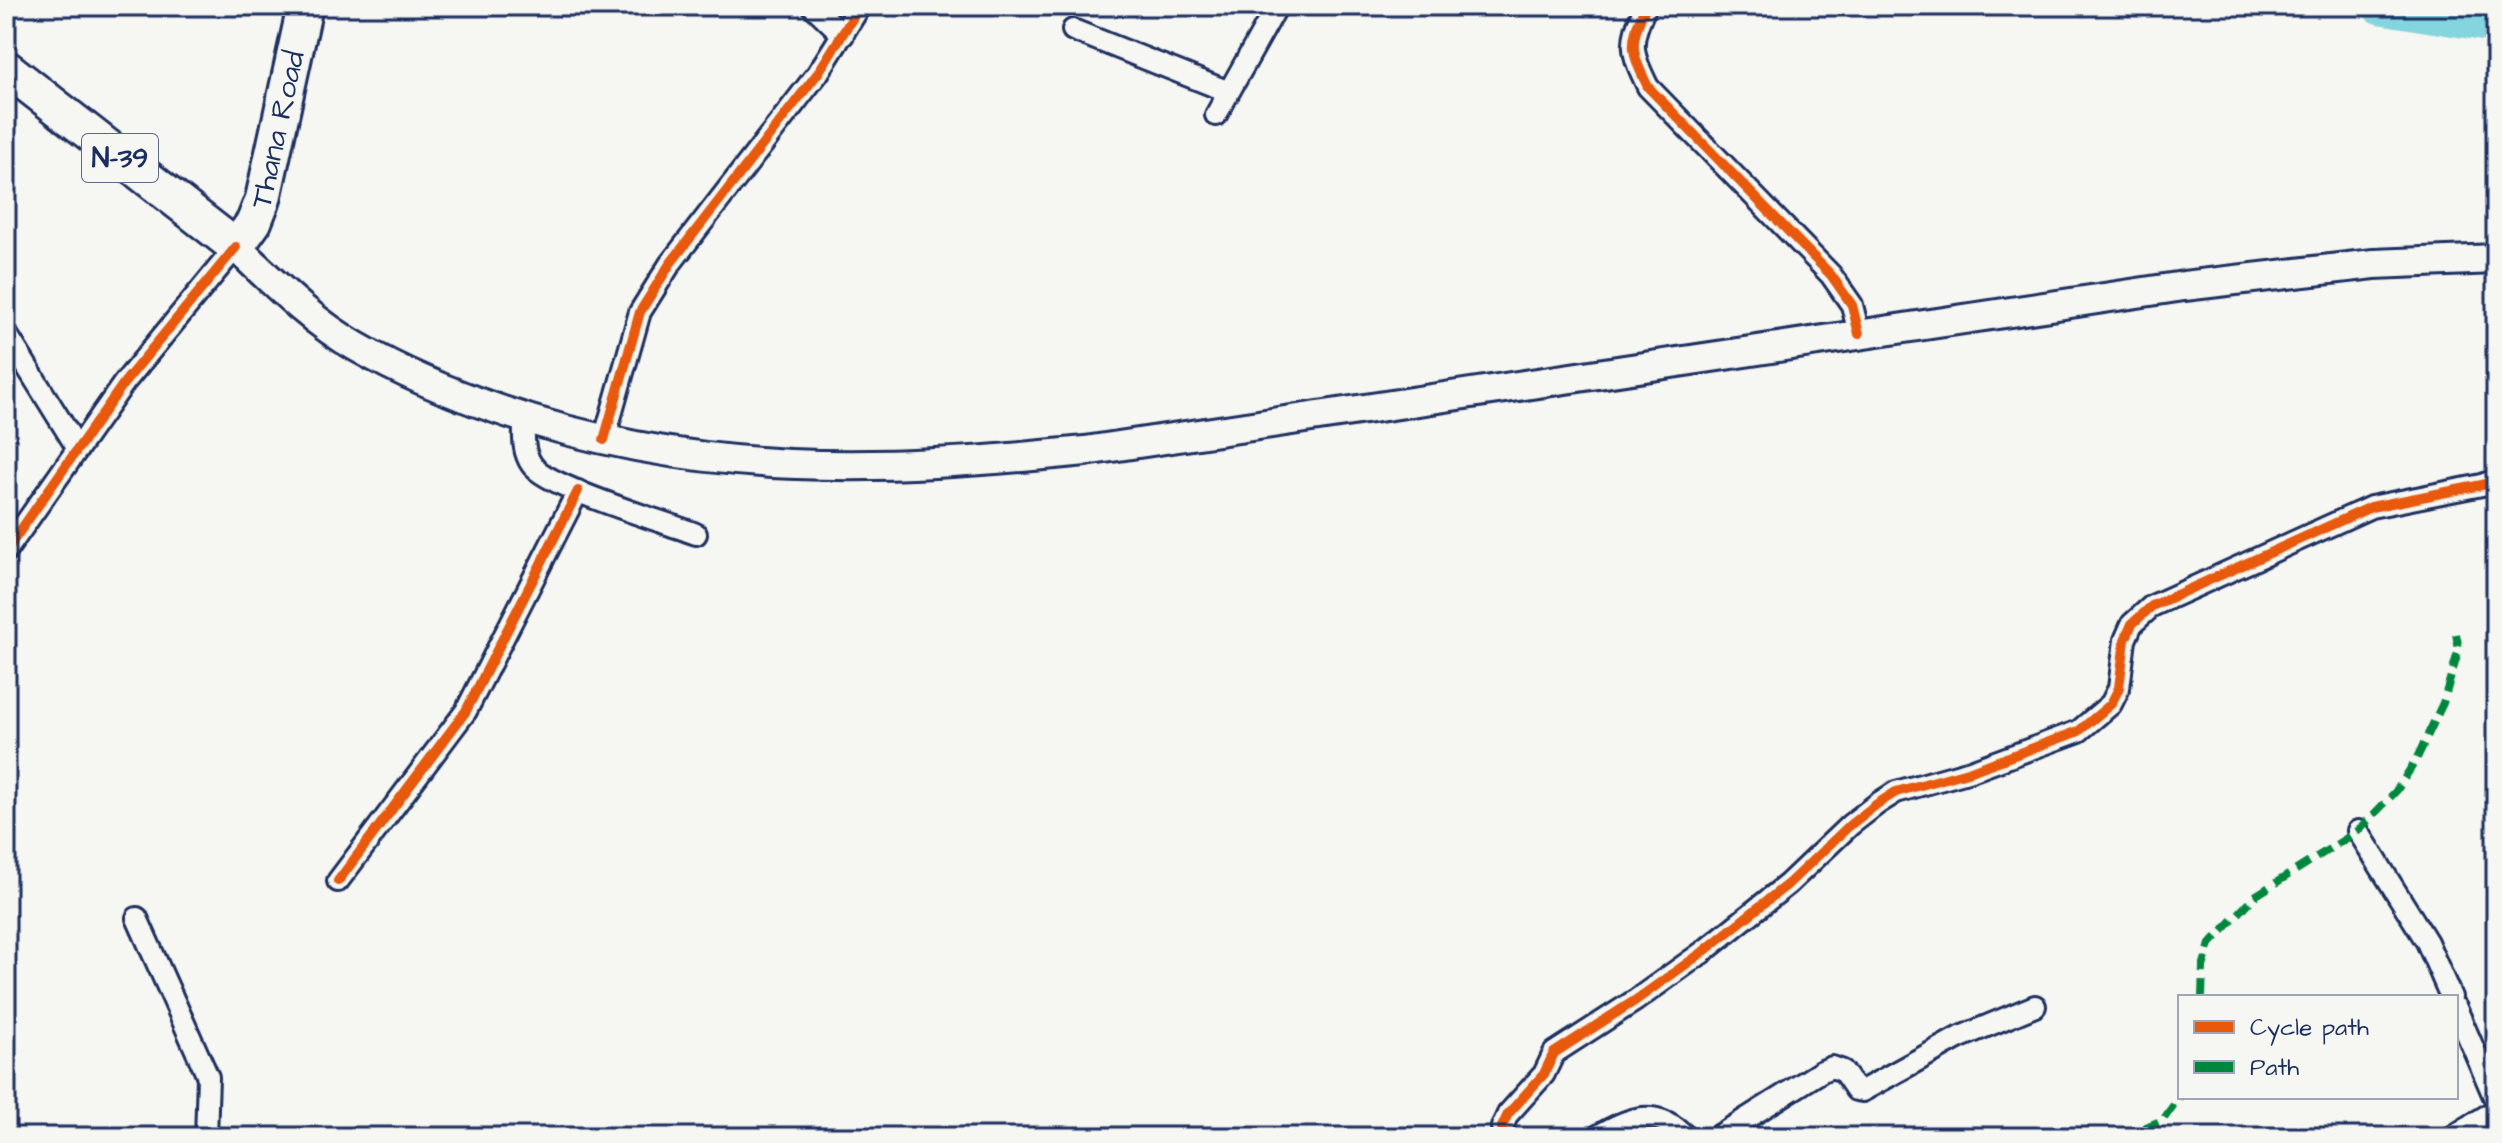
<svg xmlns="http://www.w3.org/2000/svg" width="2502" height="1143" font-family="'Architects Daughter',sans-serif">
  <rect width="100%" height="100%" fill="#f6f6f2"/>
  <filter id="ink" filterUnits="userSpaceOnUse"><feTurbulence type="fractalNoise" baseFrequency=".0125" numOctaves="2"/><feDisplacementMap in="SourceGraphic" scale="16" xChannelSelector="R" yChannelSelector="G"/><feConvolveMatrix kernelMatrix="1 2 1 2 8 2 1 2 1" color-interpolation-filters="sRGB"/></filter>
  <g filter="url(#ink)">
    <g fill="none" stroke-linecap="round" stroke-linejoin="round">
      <path stroke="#85d5de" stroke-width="36" d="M2379,6L2496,25"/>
      <defs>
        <path id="minor" d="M813,6L843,35
          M1646,6C1628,43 1631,52 1648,87L1831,275L1852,305L1859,334
          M1073,30L1229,92
          M1216,115L1277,6
          M6,333L78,449
          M524,418C524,435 522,451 532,465C547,487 665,522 696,534
          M604,440L640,312L670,264L818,73L860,6
          M6,551L124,383L236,247
          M2358,831L2427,942L2451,997
          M338,881L466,711L578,491
          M137,918L208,1077L206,1137
          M2456,1008L2496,1101
          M1505,1137L1502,1127L1508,1114L1544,1074L1554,1053L1636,1000L1703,952L1788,884L1850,825L1877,804L1896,792L1971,771L2079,731L2111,704L2119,688L2125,640L2132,624L2152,606L2371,507L2482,485L2496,480
          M1596,1137C1629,1117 1657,1106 1686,1137
          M1717,1137L1822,1071L1832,1067L1843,1071L1856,1090L1862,1091L1958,1038L2035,1006
          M2452,1137L2496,1110"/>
        <path id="secondary" d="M236,247C274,283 311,321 357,347C402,373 450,393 500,410C698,478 880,472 1085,451L2184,286L2374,264L2496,259"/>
        <g id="trunk">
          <path id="s1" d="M6,68L236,247L254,222L263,199L305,6"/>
        </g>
      </defs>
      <use href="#minor" stroke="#1b2f5e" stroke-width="26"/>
      <use href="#secondary" stroke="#1b2f5e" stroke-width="34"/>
      <use href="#trunk" stroke="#1b2f5e" stroke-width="40"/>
      <use href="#minor" stroke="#f6f6f2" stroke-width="20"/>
      <use href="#secondary" stroke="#f6f6f2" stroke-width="28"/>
      <use href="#trunk" stroke="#f6f6f2" stroke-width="34"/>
      <path stroke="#00873e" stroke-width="8" stroke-dasharray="16 8" stroke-linecap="butt" d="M2202,997L2203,967L2210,944L2255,896L2358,831L2397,790L2416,760L2443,703L2459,649L2456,634
        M2121,1137L2163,1120L2180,1096"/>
      <defs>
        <path id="cycleway" d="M1646,6C1628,43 1631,52 1648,87L1831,275L1852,305L1859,334
          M604,440L640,312L670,264L818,73L860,6
          M6,551L124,383L236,247
          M338,881L466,711L578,491
          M1505,1137L1502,1127L1508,1114L1544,1074L1554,1053L1636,1000L1703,952L1788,884L1850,825L1877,804L1896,792L1971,771L2079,731L2111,704L2119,688L2125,640L2132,624L2152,606L2371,507L2482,485L2496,480"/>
      </defs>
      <use href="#cycleway" stroke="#f6f6f2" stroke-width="15"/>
      <use href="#cycleway" stroke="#e8590c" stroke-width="10"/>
    </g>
  </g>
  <g text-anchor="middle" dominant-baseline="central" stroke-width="7" stroke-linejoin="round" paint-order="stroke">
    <rect fill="#f6f6f2" stroke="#5d6b8a" stroke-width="2" x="82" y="134" width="76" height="48" rx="6"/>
    <g font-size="28" font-weight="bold" fill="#1b2f5e">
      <text x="120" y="158">N-39</text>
    </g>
    <g font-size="30" fill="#1b2f5e" stroke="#f6f6f2">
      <text stroke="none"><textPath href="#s1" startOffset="418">Thana Road</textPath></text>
    </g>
  </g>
  <rect width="2502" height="1143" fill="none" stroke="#f6f6f2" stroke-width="32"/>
  <rect x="16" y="16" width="2470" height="1111" fill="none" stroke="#1b2f5e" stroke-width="3" filter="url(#ink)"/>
  <rect x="2178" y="995" width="280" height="104" fill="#f6f6f2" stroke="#9ea6b7" stroke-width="2"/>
  <rect x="2194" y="1021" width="40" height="12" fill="#e8590c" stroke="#9ea6b7" stroke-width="2"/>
  <text x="2250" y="1035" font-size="24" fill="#1b2f5e">Cycle path</text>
  <rect x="2194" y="1061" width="40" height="12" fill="#00873e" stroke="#9ea6b7" stroke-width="2"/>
  <text x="2250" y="1075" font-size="24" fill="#1b2f5e">Path</text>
</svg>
